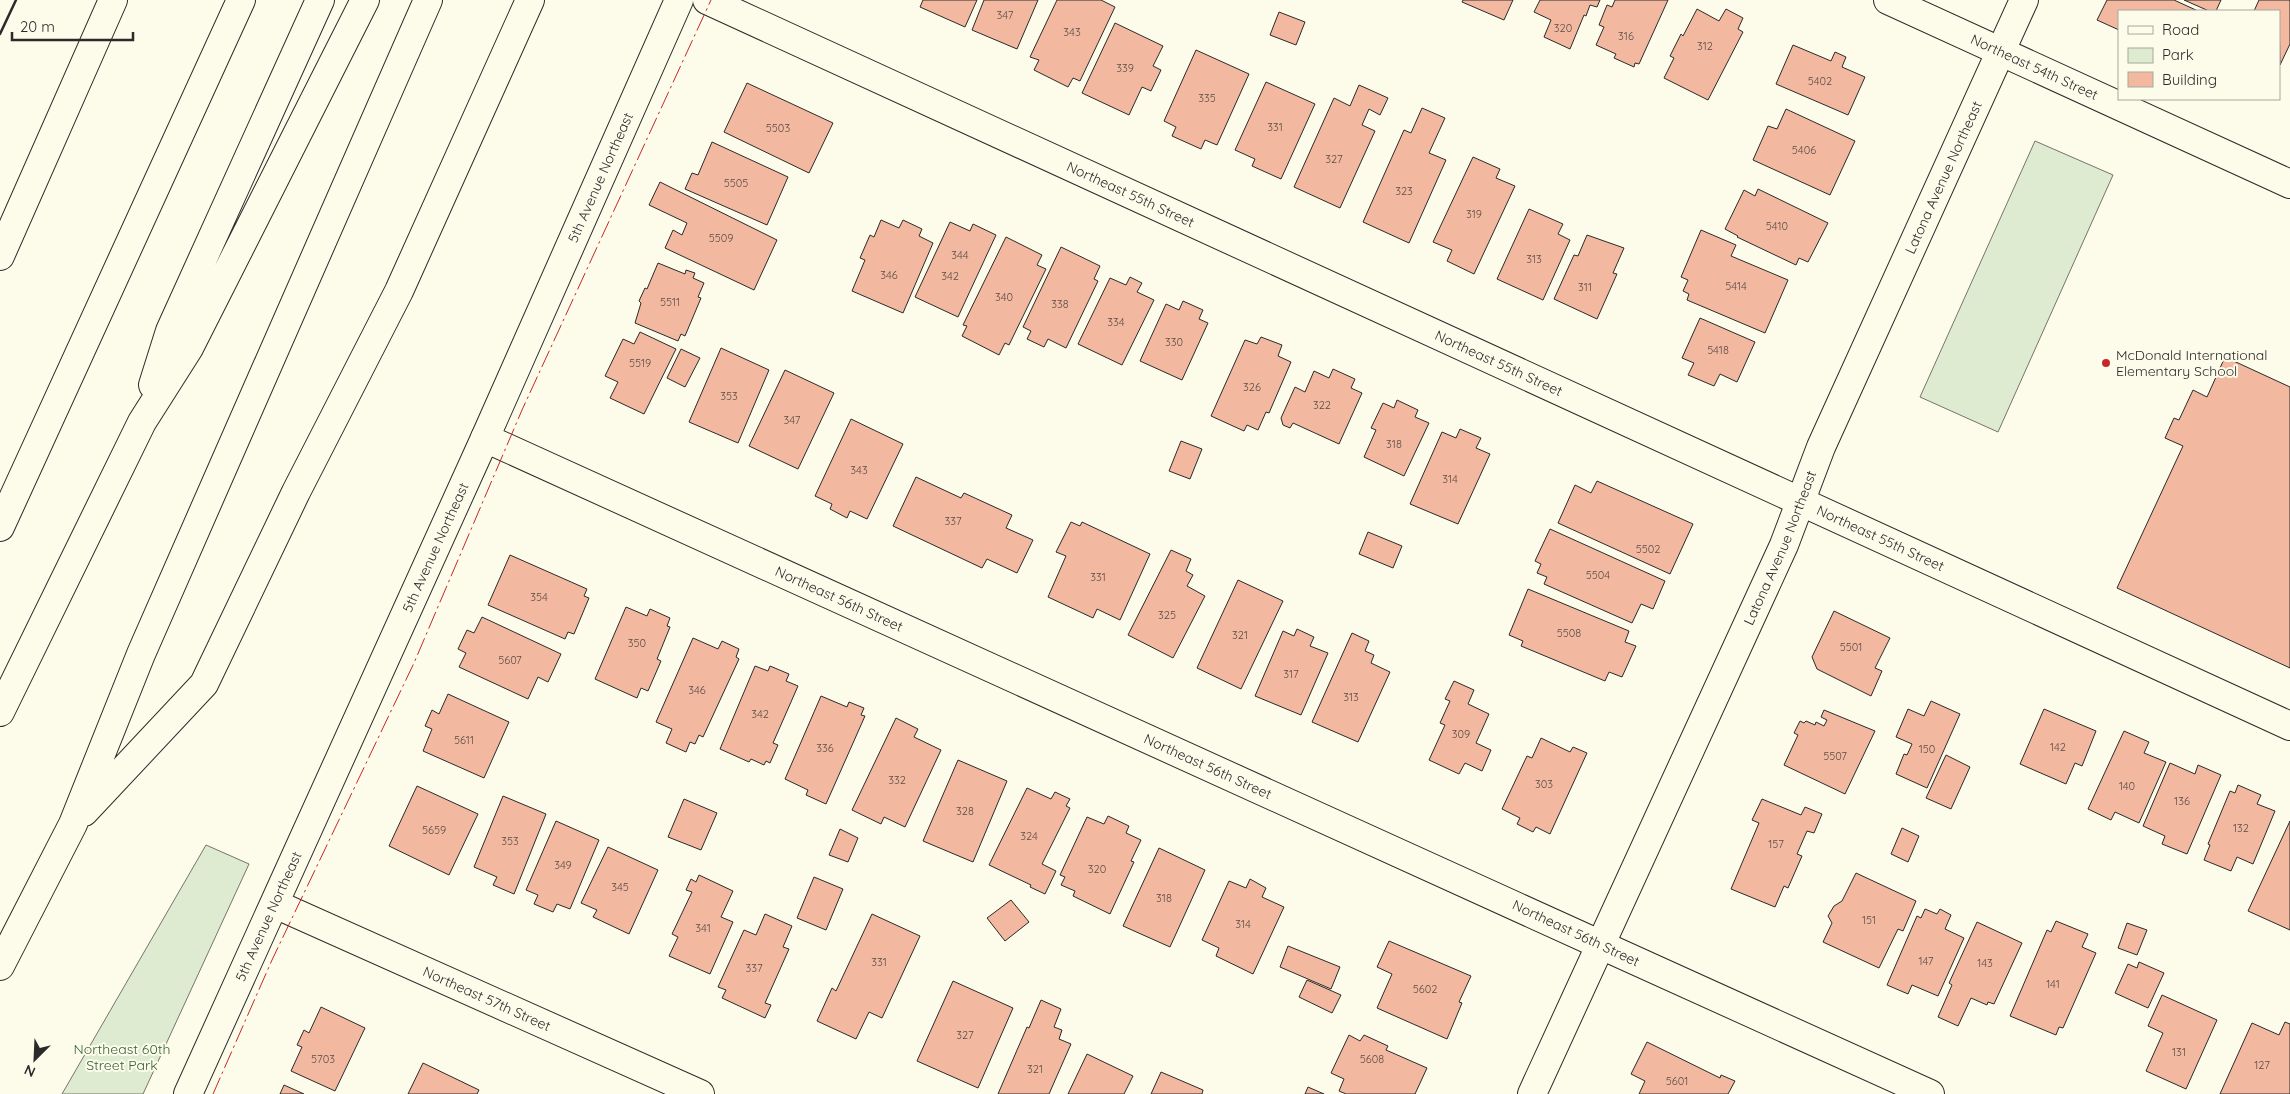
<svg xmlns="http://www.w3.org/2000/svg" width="2290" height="1094" font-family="Quicksand,sans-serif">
  <rect width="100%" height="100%" fill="#fdfbea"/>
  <path fill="#deebd1" stroke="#74746e" d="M2035,141L2113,175L1998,432L1920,397Z
    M206,845L249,864L143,1094H62Z"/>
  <path fill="#f2b8a0" stroke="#2b2b2b" d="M923,0H977L965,27L920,7Z
    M984,0H1038L1017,49L972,30Z
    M1057,0H1101L1115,7L1080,81L1073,78L1068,87L1034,70L1039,60L1030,57Z
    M1463,0H1513L1504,20L1462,2Z
    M1540,0H1600L1597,7L1590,5L1586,16L1584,15L1570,49L1544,37L1551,20L1534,12Z
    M1615,0H1668L1639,64L1635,63L1634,67L1614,58L1616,54L1596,45L1604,27L1599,25L1607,5L1612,7Z
    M2107,0H2174L2198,11H2119V30L2097,20Z
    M2184,0H2221L2216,11H2209Z
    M2259,0H2290V44L2280,65L2279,11H2254Z
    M1697,9L1719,21L1726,9L1743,18L1738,29L1743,32L1708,100L1664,78L1674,58L1670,56L1681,34L1683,36Z
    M1279,12L1305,22L1296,45L1270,35Z
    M1115,23L1163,46L1153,66L1161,70L1151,91L1142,87L1129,115L1082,93Z
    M1793,45L1831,61L1835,52L1846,57L1842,67L1865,77L1848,115L1776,84Z
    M1196,50L1249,74L1217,145L1205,140L1201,149L1172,136L1176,127L1164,121Z
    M1266,82L1315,104L1281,179L1252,166L1255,159L1235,150Z
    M747,83L833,123L809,173L724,132Z
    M1359,85L1388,98L1380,115L1369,109L1362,125L1375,131L1340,208L1294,187L1334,98L1350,106Z
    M1422,108L1445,118L1429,153L1446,160L1409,243L1363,222L1404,130L1411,133Z
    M1786,109L1855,141L1830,195L1753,160L1768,126L1777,129Z
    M712,142L788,177L767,225L685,189L692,173L698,175Z
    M1473,157L1500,169L1496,178L1515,186L1474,274L1447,261L1452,250L1433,242Z
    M660,182L777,240L754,290L665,248L673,230L682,235L687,223L649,205Z
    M1758,189L1828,223L1808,262L1799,258L1796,265L1737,237L1738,236L1725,229L1744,190L1755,196Z
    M1529,209L1563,224L1558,234L1570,240L1543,300L1497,279Z
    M881,220L899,228L903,220L922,229L919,236L933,243L903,313L852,291L865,260L860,258L870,235L874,237Z
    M950,222L970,231L973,224L996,235L958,317L915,297Z
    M1701,230L1736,245L1731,256L1788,280L1765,333L1687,300L1689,294L1683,291L1688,280L1681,277Z
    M1587,235L1624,248L1613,273L1617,274L1597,319L1554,299L1574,255L1578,256Z
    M1006,237L1042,255L1037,265L1046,269L1009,345L1005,343L999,355L962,336L967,326L963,325Z
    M1061,247L1100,266L1094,279L1098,281L1066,348L1048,339L1044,347L1027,339L1031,331L1023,327Z
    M658,263L685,274L686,270L695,273L693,278L704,283L698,297L701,298L685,336L681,334L678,341L635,323L641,303L639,301L645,288L647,289Z
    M1130,277L1142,283L1137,292L1154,300L1122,365L1078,344L1110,278L1126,285Z
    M1183,301L1203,310L1199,319L1208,323L1182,380L1140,361L1166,304L1179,310Z
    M1700,318L1755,342L1737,382L1720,374L1714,386L1688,375L1694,363L1682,358Z
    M640,332L676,349L644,414L610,398L618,382L605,376L623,339L634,344Z
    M1261,337L1282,345L1278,356L1291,362L1269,413L1266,412L1258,430L1247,425L1244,431L1211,416L1245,340L1257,344Z
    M721,348L769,370L738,443L689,422Z
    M681,349L700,358L685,387L667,378Z
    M2225,357L2290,387V668L2117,588L2183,446L2165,438L2174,418L2179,420L2193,390L2207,397Z
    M1333,369L1355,379L1351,388L1362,393L1339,444L1293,423L1290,428L1283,425L1281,418L1295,387L1305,392L1314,371L1329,378Z
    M785,370L834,393L798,469L749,446Z
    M1397,400L1418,410L1415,417L1429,423L1404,476L1364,457L1376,430L1371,428L1383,403L1394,408Z
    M851,419L903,444L867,519L850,511L847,518L830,509L832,504L815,496Z
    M1460,429L1481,438L1476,448L1490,454L1458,524L1410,504L1442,432L1456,438Z
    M1181,441L1202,449L1190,479L1169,471Z
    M916,477L961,498L964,493L1012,515L1006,528L1033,540L1017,573L987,559L982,568L893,526Z
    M1597,481L1693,524L1670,574L1558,523L1575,485L1591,493Z
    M1071,522L1080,526L1082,522L1150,554L1120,620L1097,609L1093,618L1048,597L1066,556L1056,552Z
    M1550,529L1665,581L1653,609L1641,604L1632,623L1544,584L1547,577L1537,573L1541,564L1535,561Z
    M1368,532L1402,546L1393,568L1359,554Z
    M1171,550L1191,559L1186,571L1193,575L1187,586L1205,596L1173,658L1128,635Z
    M510,555L587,589L584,596L589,598L574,634L568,632L565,639L488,605Z
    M1238,580L1283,601L1241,689L1197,668Z
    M1528,589L1629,631L1625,642L1636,646L1622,677L1609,672L1605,681L1521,646L1523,641L1509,635Z
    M626,607L647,616L650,609L670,618L667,626L670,627L657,659L661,661L648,691L641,688L637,698L595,679Z
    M1834,611L1890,638L1875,668L1882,671L1871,696L1817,669L1812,657Z
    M482,617L561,654L548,682L538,677L528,699L459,667L466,653L458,649L467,630L474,633Z
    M1297,629L1314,637L1310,646L1328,653L1301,715L1255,696L1283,631L1294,636Z
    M1352,633L1369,641L1365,651L1374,655L1371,663L1390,672L1358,742L1312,722Z
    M693,638L718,649L722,641L739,649L736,657L739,659L703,737L699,735L695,744L690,742L686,752L666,743L672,729L656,722Z
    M755,666L768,671L770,666L789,674L786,681L798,686L773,743L778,745L770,763L766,761L764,765L751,759L749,762L720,749Z
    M1454,681L1474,690L1468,704L1489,714L1476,743L1491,750L1482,771L1465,763L1459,774L1429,760L1445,725L1440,723L1450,701L1445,699Z
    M448,694L509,722L484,778L423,751L432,729L425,726L432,710L439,714Z
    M821,696L847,707L849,702L864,708L861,715L865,716L826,804L806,795L808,790L785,779Z
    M1931,701L1960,714L1927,788L1896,774L1904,754L1907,755L1912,744L1896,737L1908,709L1924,716Z
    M2044,709L2096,731L2082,766L2075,763L2066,784L2020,764Z
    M1824,710L1875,731L1845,794L1784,765L1798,735L1794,733L1800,721L1804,723L1806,721L1815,725L1816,722L1824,726L1827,720L1821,717Z
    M896,718L918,729L914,737L941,750L905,827L884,817L881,824L852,810Z
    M2124,731L2149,742L2144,753L2166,762L2139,823L2115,812L2111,820L2088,809Z
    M1541,738L1570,752L1573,747L1587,753L1550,834L1536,827L1533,832L1517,824L1520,818L1502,809L1527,756L1532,758Z
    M1946,755L1970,767L1951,809L1926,798Z
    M958,760L1007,781L973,862L923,841Z
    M2170,763L2195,774L2198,765L2221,775L2187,854L2162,844L2165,836L2143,826Z
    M2238,785L2261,795L2257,804L2275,811L2253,864L2237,857L2231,871L2204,860L2210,845L2208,844L2230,791L2235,793Z
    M417,786L478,814L449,875L389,846Z
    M1027,788L1051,799L1055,792L1070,799L1066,806L1070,808L1042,864L1056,871L1045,894L1030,887L1031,885L989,865Z
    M503,796L546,814L514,894L493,885L497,877L474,867Z
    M684,799L717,813L701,850L668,837Z
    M1762,799L1801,815L1805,807L1822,814L1814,833L1807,831L1797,854L1802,856L1788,888L1784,886L1775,907L1731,889L1759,823L1752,820Z
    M1108,816L1129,826L1126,833L1141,840L1131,861L1134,862L1110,914L1073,896L1075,891L1061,885L1065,877L1060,875L1087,817L1104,824Z
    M556,821L599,840L570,909L557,904L553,912L534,904L538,895L526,890Z
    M2290,821V930L2248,911Z
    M1902,828L1919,836L1908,862L1891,854Z
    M840,829L858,838L848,862L829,855Z
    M608,847L658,870L629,934L593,917L597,910L581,903Z
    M1159,848L1205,870L1170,947L1123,926Z
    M1856,873L1916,901L1903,931L1898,929L1879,968L1823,942L1832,923L1828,916L1834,906L1842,901Z
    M699,875L733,891L721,917L733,922L710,974L669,956L678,937L672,934L692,892L686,890L691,879L696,882Z
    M814,877L843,889L826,930L797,918Z
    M1250,879L1266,888L1262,897L1284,907L1253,974L1216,956L1219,948L1202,940L1229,881L1246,888Z
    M1011,900L1029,922L1005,941L987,918Z
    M1925,909L1937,914L1940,909L1951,915L1945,929L1964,938L1938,996L1912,985L1908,994L1887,985L1917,916L1921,918Z
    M765,914L792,926L783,947L789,949L765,1003L771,1005L765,1018L722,998L726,990L718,987L744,930L756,935Z
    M872,914L920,936L882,1018L869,1012L856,1039L817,1021L832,988L836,991Z
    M2056,921L2088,934L2082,947L2096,953L2063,1028L2059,1027L2056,1035L2010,1016L2047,930L2051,932Z
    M1977,922L2022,943L1994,1004L1988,1002L1987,1005L1971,998L1958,1026L1938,1017L1952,985L1949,983Z
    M2127,923L2147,930L2137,955L2118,948Z
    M1389,941L1471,976L1459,1002L1462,1003L1447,1039L1377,1008L1392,974L1377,967Z
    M1288,946L1340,967L1331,989L1280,967Z
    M2139,962L2164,973L2148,1008L2115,993L2128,964L2137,968Z
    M1307,980L1341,995L1332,1013L1299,997Z
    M953,981L1013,1008L978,1088L917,1061Z
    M2162,995L2217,1020L2186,1089L2146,1071L2163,1033L2148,1026Z
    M1041,1000L1061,1009L1054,1027L1062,1030L1059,1039L1071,1044L1049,1094H998L1027,1027L1029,1028Z
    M321,1007L365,1028L335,1091L291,1071L302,1047L297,1045L304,1030L309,1033Z
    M2285,1022L2290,1024V1094H2220L2252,1023L2279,1035Z
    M1349,1035L1360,1041L1364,1035L1388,1046L1386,1050L1427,1068L1415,1094H1346L1339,1091L1344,1079L1331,1073Z
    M1647,1042L1720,1078L1721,1075L1735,1081L1728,1094H1639L1645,1081L1631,1074Z
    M1087,1054L1133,1076L1124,1094H1068Z
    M423,1063L479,1090L477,1094H408Z
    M1161,1072L1203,1090L1202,1094H1151Z
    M284,1085L304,1094H280Z
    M1308,1087L1324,1094H1305Z"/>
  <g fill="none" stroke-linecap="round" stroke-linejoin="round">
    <defs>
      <g id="minor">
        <path id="s1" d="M707,0L2290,726"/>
        <path id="s2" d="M1888,0L2290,184"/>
        <path id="s3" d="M485,438L1601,945"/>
        <path id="s4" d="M275,904L700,1094"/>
        <path id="s5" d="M188,1094L485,438L679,0"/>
      </g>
      <g id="tertiary">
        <path d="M1601,945L1930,1094"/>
        <path id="s6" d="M1532,1094L1784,545L1821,447L2024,0"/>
      </g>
      <path id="motorway" d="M0,256L113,0
        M153,385L170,331L320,0
        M0,527L241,0
        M0,712L142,422L189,348L365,0
        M84,812L204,684L296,492L399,291L530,0
        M0,966L73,824L141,654L428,0"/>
    </defs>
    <use href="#minor" stroke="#2b2b2b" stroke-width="30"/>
    <use href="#tertiary" stroke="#2b2b2b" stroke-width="30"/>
    <use href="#motorway" stroke="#2b2b2b" stroke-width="30"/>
    <use href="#minor" stroke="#fdfbea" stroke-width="28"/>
    <use href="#tertiary" stroke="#fdfbea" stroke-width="28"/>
    <use href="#motorway" stroke="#fdfbea" stroke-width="28"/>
    <path stroke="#2b2b2b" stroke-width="2.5" d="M0,34L16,0"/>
    <path stroke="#c62828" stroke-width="1" stroke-dasharray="18 4 2.5 4" stroke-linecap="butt" d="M213,1094L272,960L414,663L522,410L711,0"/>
  </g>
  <circle fill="#c62828" stroke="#fdfbea" stroke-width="2" cx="2106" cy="363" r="5"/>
  <g text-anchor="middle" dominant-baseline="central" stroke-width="4" stroke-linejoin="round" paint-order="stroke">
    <g font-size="11" fill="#5d4e48">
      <text x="1005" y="15">347</text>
      <text x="1563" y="28">320</text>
      <text x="1072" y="32">343</text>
      <text x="1626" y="36">316</text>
      <text x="1705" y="46">312</text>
      <text x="1125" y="68">339</text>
      <text x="1820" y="81">5402</text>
      <text x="1207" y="98">335</text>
      <text x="1275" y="127">331</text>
      <text x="778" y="128">5503</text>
      <text x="1804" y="150">5406</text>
      <text x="1334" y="159">327</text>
      <text x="736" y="183">5505</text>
      <text x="1404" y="191">323</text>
      <text x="1474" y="214">319</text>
      <text x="1777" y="226">5410</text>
      <text x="721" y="238">5509</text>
      <text x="960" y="255">344</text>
      <text x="1534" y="259">313</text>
      <text x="889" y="275">346</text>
      <text x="950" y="276">342</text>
      <text x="1736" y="286">5414</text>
      <text x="1585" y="287">311</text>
      <text x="1004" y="297">340</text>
      <text x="670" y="302">5511</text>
      <text x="1060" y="304">338</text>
      <text x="1116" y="322">334</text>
      <text x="1174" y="342">330</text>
      <text x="1718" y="350">5418</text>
      <text x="640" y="363">5519</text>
      <text x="1252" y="387">326</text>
      <text x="729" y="396">353</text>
      <text x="1322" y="405">322</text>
      <text x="792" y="420">347</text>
      <text x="1394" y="444">318</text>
      <text x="859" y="470">343</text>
      <text x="1450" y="479">314</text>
      <text x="953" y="521">337</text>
      <text x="1648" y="549">5502</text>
      <text x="1598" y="575">5504</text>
      <text x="1098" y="577">331</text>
      <text x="539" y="597">354</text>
      <text x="1167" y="615">325</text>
      <text x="1569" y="633">5508</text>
      <text x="1240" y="635">321</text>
      <text x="637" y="643">350</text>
      <text x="1851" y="647">5501</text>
      <text x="510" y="660">5607</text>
      <text x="1291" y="674">317</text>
      <text x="697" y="690">346</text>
      <text x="1351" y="697">313</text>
      <text x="760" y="714">342</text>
      <text x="1461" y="734">309</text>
      <text x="464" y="740">5611</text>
      <text x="2058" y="747">142</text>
      <text x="825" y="748">336</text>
      <text x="1927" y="749">150</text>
      <text x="1835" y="756">5507</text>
      <text x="897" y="780">332</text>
      <text x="1544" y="784">303</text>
      <text x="2127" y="786">140</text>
      <text x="2182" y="801">136</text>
      <text x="965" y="811">328</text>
      <text x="2241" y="828">132</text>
      <text x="434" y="830">5659</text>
      <text x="1029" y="836">324</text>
      <text x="510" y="841">353</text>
      <text x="1776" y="844">157</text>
      <text x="563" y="865">349</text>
      <text x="1097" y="869">320</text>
      <text x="620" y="887">345</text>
      <text x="1164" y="898">318</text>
      <text x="1869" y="920">151</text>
      <text x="1243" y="924">314</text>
      <text x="703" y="928">341</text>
      <text x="1926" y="961">147</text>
      <text x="879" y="962">331</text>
      <text x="1985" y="963">143</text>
      <text x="754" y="968">337</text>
      <text x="2053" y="984">141</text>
      <text x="1425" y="989">5602</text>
      <text x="965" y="1035">327</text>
      <text x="2179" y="1052">131</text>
      <text x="323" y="1059">5703</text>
      <text x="1372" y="1059">5608</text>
      <text x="2262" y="1065">127</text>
      <text x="1035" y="1069">321</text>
      <text x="1677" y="1081">5601</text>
    </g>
    <g font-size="14" fill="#2b2b2b" stroke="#fdfbea">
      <text stroke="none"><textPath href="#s2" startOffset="161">Northeast 54th Street</textPath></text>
      <text stroke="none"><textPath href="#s5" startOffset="1005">5th Avenue Northeast</textPath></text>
      <text stroke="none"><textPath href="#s6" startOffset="1005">Latona Avenue Northeast</textPath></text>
      <text stroke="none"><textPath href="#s1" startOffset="466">Northeast 55th Street</textPath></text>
      <text stroke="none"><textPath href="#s1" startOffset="871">Northeast 55th Street</textPath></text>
      <text stroke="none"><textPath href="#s1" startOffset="1291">Northeast 55th Street</textPath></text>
      <text stroke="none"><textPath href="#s5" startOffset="600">5th Avenue Northeast</textPath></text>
      <text stroke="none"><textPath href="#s6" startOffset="600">Latona Avenue Northeast</textPath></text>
      <text stroke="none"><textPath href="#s3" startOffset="389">Northeast 56th Street</textPath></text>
      <text stroke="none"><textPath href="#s3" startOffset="794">Northeast 56th Street</textPath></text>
      <text stroke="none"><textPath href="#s5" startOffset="195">5th Avenue Northeast</textPath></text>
      <text transform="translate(1576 933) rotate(25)">Northeast 56th Street</text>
      <text stroke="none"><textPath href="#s4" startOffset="232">Northeast 57th Street</textPath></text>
    </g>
    <g font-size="14" fill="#2b2b2b" stroke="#fdfbea" text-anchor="start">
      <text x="2116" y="355">McDonald International<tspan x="2116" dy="16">Elementary School</tspan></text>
    </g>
    <g font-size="14" fill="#34623c" stroke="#fdfbea">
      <text x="122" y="1049">Northeast 60th<tspan x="122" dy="16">Street Park</tspan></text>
    </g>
  </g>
  <rect x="2118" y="10" width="162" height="90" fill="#fdfbea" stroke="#a9a89e"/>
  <rect x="2128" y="26" width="25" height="8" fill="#fdfbea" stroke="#a9a89e"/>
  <text x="2162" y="35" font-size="15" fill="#2b2b2b">Road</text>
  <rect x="2128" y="48" width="25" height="15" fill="#deebd1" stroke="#a9a89e"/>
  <text x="2162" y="60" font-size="15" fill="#2b2b2b">Park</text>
  <rect x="2128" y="72" width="25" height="15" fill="#f2b8a0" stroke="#a9a89e"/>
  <text x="2162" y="85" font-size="15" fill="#2b2b2b">Building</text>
  <g transform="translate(35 1059) rotate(204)" stroke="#fdfbea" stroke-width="4" paint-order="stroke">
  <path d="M0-4L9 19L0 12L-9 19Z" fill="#2b2b2b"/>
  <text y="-8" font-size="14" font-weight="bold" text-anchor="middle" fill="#2b2b2b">N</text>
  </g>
  <path d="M12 32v8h121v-8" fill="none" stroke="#2b2b2b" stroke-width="2.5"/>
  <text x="20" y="32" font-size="15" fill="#2b2b2b" stroke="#fdfbea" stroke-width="4" paint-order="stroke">20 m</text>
</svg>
